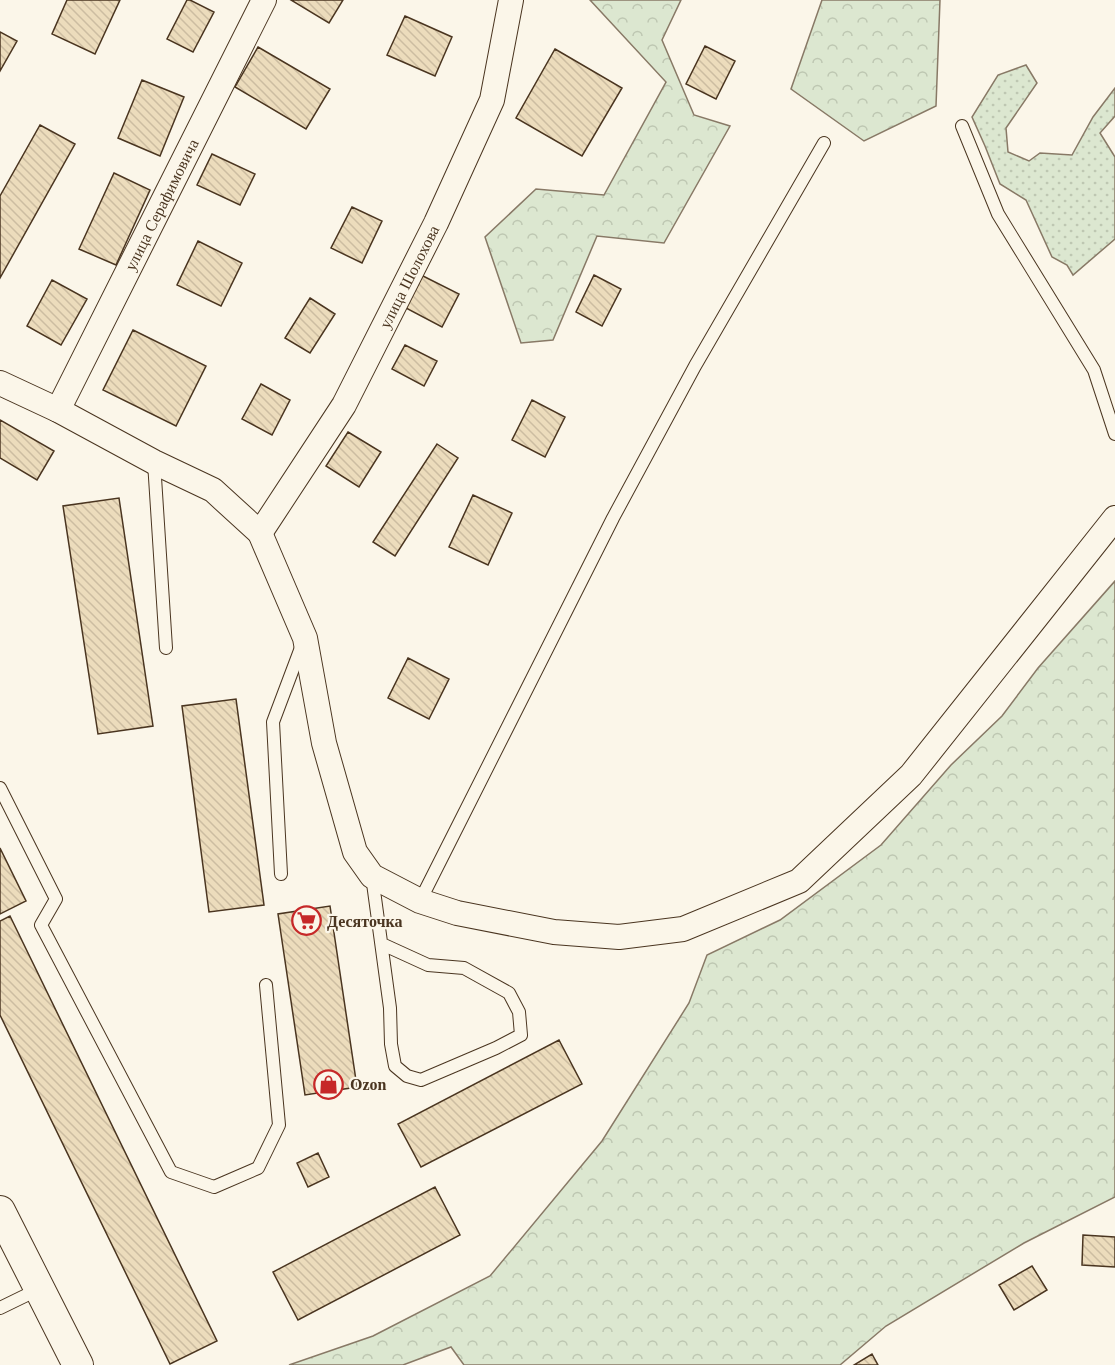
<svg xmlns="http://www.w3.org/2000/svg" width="1115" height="1365" font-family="Georgia,serif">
  <defs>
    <pattern id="grass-dots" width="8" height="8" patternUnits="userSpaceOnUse" patternTransform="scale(1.5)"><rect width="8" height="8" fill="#dce7d0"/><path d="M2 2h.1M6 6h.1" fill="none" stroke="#bec7b2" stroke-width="1.8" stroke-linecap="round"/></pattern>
    <pattern id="forest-crowns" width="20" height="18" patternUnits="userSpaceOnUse" patternTransform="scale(1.5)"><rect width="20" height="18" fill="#dce7d0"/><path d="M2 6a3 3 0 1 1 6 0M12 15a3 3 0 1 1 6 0" fill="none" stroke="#bec7b2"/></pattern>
    <pattern id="building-back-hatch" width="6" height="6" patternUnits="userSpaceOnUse" patternTransform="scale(1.5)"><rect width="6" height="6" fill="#ecdcbc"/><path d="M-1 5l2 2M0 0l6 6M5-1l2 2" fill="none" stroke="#ccbda1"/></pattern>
  </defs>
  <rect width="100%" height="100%" fill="#fbf6e9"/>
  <path fill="url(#grass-dots)" stroke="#887966" stroke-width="1.5" d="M1026,65L1037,83L1006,128L1008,152L1029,161L1040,153L1072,155L1093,117L1115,88V116L1100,133L1115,157V239L1073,275L1067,265L1052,257L1026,200L1000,184L985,146L972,117L998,75Z"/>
  <path fill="url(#forest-crowns)" stroke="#887966" stroke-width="1.5" d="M590,0H681L662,40L694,115L730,126L664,243L597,236L553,340L521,343L485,237L536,189L604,195L666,82Z
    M822,0H940L936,106L864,141L791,89Z
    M1115,581V1197L1024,1243L886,1326L840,1365H464L451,1347L403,1365H289L373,1336L490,1276L602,1141L689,1003L707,955L780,920L881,845L951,765L1002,716L1038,668Z"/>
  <path fill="url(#building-back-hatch)" stroke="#4a3520" stroke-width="1.5" d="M67,0H120L95,54L52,34Z
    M187,0H190L214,12L193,52L167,39Z
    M291,0H343L329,23Z
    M405,16L452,37L435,76L387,55Z
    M0,32L17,41L0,71Z
    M705,46L735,61L716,99L686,84Z
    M258,47L330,89L306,129L235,87Z
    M555,49L622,88L582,156L516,118Z
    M142,80L184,97L160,156L118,138Z
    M40,125L75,144L0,278V196Z
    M212,154L255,174L240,205L197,185Z
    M114,173L150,190L116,265L79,249Z
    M352,207L382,221L362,263L331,248Z
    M198,241L242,263L221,306L177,285Z
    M421,275L459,294L442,327L404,307Z
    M594,275L621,289L602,326L576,312Z
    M52,280L87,299L61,345L27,326Z
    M310,298L335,314L310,353L285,338Z
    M133,330L206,366L176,426L103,390Z
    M405,345L437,361L424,386L392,369Z
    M261,384L290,400L272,435L242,419Z
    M532,400L565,417L545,457L512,440Z
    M0,420L54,451L37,480L0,458Z
    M348,432L381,452L359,487L326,466Z
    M437,444L458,458L395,556L373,542Z
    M473,495L512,513L488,565L449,547Z
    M119,498L153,726L98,734L63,506Z
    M408,658L449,679L429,719L388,698Z
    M236,699L264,905L209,912L182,706Z
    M0,848L26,901L0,914Z
    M330,906L357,1087L305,1095L278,914Z
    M10,916L217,1341L170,1364L0,1015V921Z
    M559,1040L582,1084L421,1167L398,1124Z
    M318,1153L329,1177L308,1187L297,1163Z
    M435,1187L460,1235L298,1320L273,1272Z
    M1083,1235L1115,1237V1267L1082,1265Z
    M1032,1266L1047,1290L1014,1310L999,1285Z
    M872,1354L878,1365H854Z"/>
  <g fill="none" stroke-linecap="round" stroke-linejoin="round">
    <defs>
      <path id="service" d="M962,126L998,214L1094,370L1115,434
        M154,462L166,648
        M0,788L56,899L41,925L171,1172L214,1187L258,1168L279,1125L266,985
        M281,874L273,722L302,645
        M372,876L390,1008L391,1044L395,1066L407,1076L421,1080L496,1048L521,1035L519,1012L509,993L464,968L428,965L382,944
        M420,901L613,518L695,366L824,143
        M0,1308L39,1289"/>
      <g id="minor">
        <path d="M0,383L58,410L154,462L213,490L260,533L305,638L324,743L355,852L372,876L420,901L457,913L554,932L619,937L683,929L799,881L911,775L1115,518"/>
        <path id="s1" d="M58,410L264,0"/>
        <path id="s2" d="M260,533L344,405L436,223L492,100L511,0"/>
      </g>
      <path id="tertiary" d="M0,1211L78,1365"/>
    </defs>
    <use href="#service" stroke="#4a3520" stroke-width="14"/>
    <use href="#minor" stroke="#4a3520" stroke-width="26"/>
    <use href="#tertiary" stroke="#4a3520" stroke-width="32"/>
    <use href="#service" stroke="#fbf6e9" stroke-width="12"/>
    <use href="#minor" stroke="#fbf6e9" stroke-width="24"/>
    <use href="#tertiary" stroke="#fbf6e9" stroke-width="30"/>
  </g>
  <defs>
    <symbol id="supermarket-ring" viewBox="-11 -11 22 22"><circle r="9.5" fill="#fbf6e9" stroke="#c62828" stroke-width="1.5"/><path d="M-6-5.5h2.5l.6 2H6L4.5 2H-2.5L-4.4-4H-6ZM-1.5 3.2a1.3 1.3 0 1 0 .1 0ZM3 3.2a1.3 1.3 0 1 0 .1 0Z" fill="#c62828"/></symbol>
    <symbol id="shop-ring" viewBox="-11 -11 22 22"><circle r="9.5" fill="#fbf6e9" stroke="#c62828" stroke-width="1.5"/><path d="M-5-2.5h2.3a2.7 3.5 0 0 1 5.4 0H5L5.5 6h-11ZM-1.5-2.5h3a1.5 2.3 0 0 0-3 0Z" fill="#c62828"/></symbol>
  </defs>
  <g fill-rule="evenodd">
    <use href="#supermarket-ring" x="290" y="904" width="33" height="33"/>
    <use href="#shop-ring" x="312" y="1068" width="33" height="33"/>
  </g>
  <g text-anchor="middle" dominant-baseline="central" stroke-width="4.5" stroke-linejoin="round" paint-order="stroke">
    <g font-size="16" fill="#4a3520" stroke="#fbf6e9">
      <text stroke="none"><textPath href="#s1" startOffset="230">улица Серафимовича</textPath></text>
      <text stroke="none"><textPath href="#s2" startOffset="297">улица Шолохова</textPath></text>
    </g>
    <g font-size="16" font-weight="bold" fill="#4a3520" stroke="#fbf6e9" text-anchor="start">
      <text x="327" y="921">Десяточка</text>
      <text x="350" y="1084">Ozon</text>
    </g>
  </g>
</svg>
